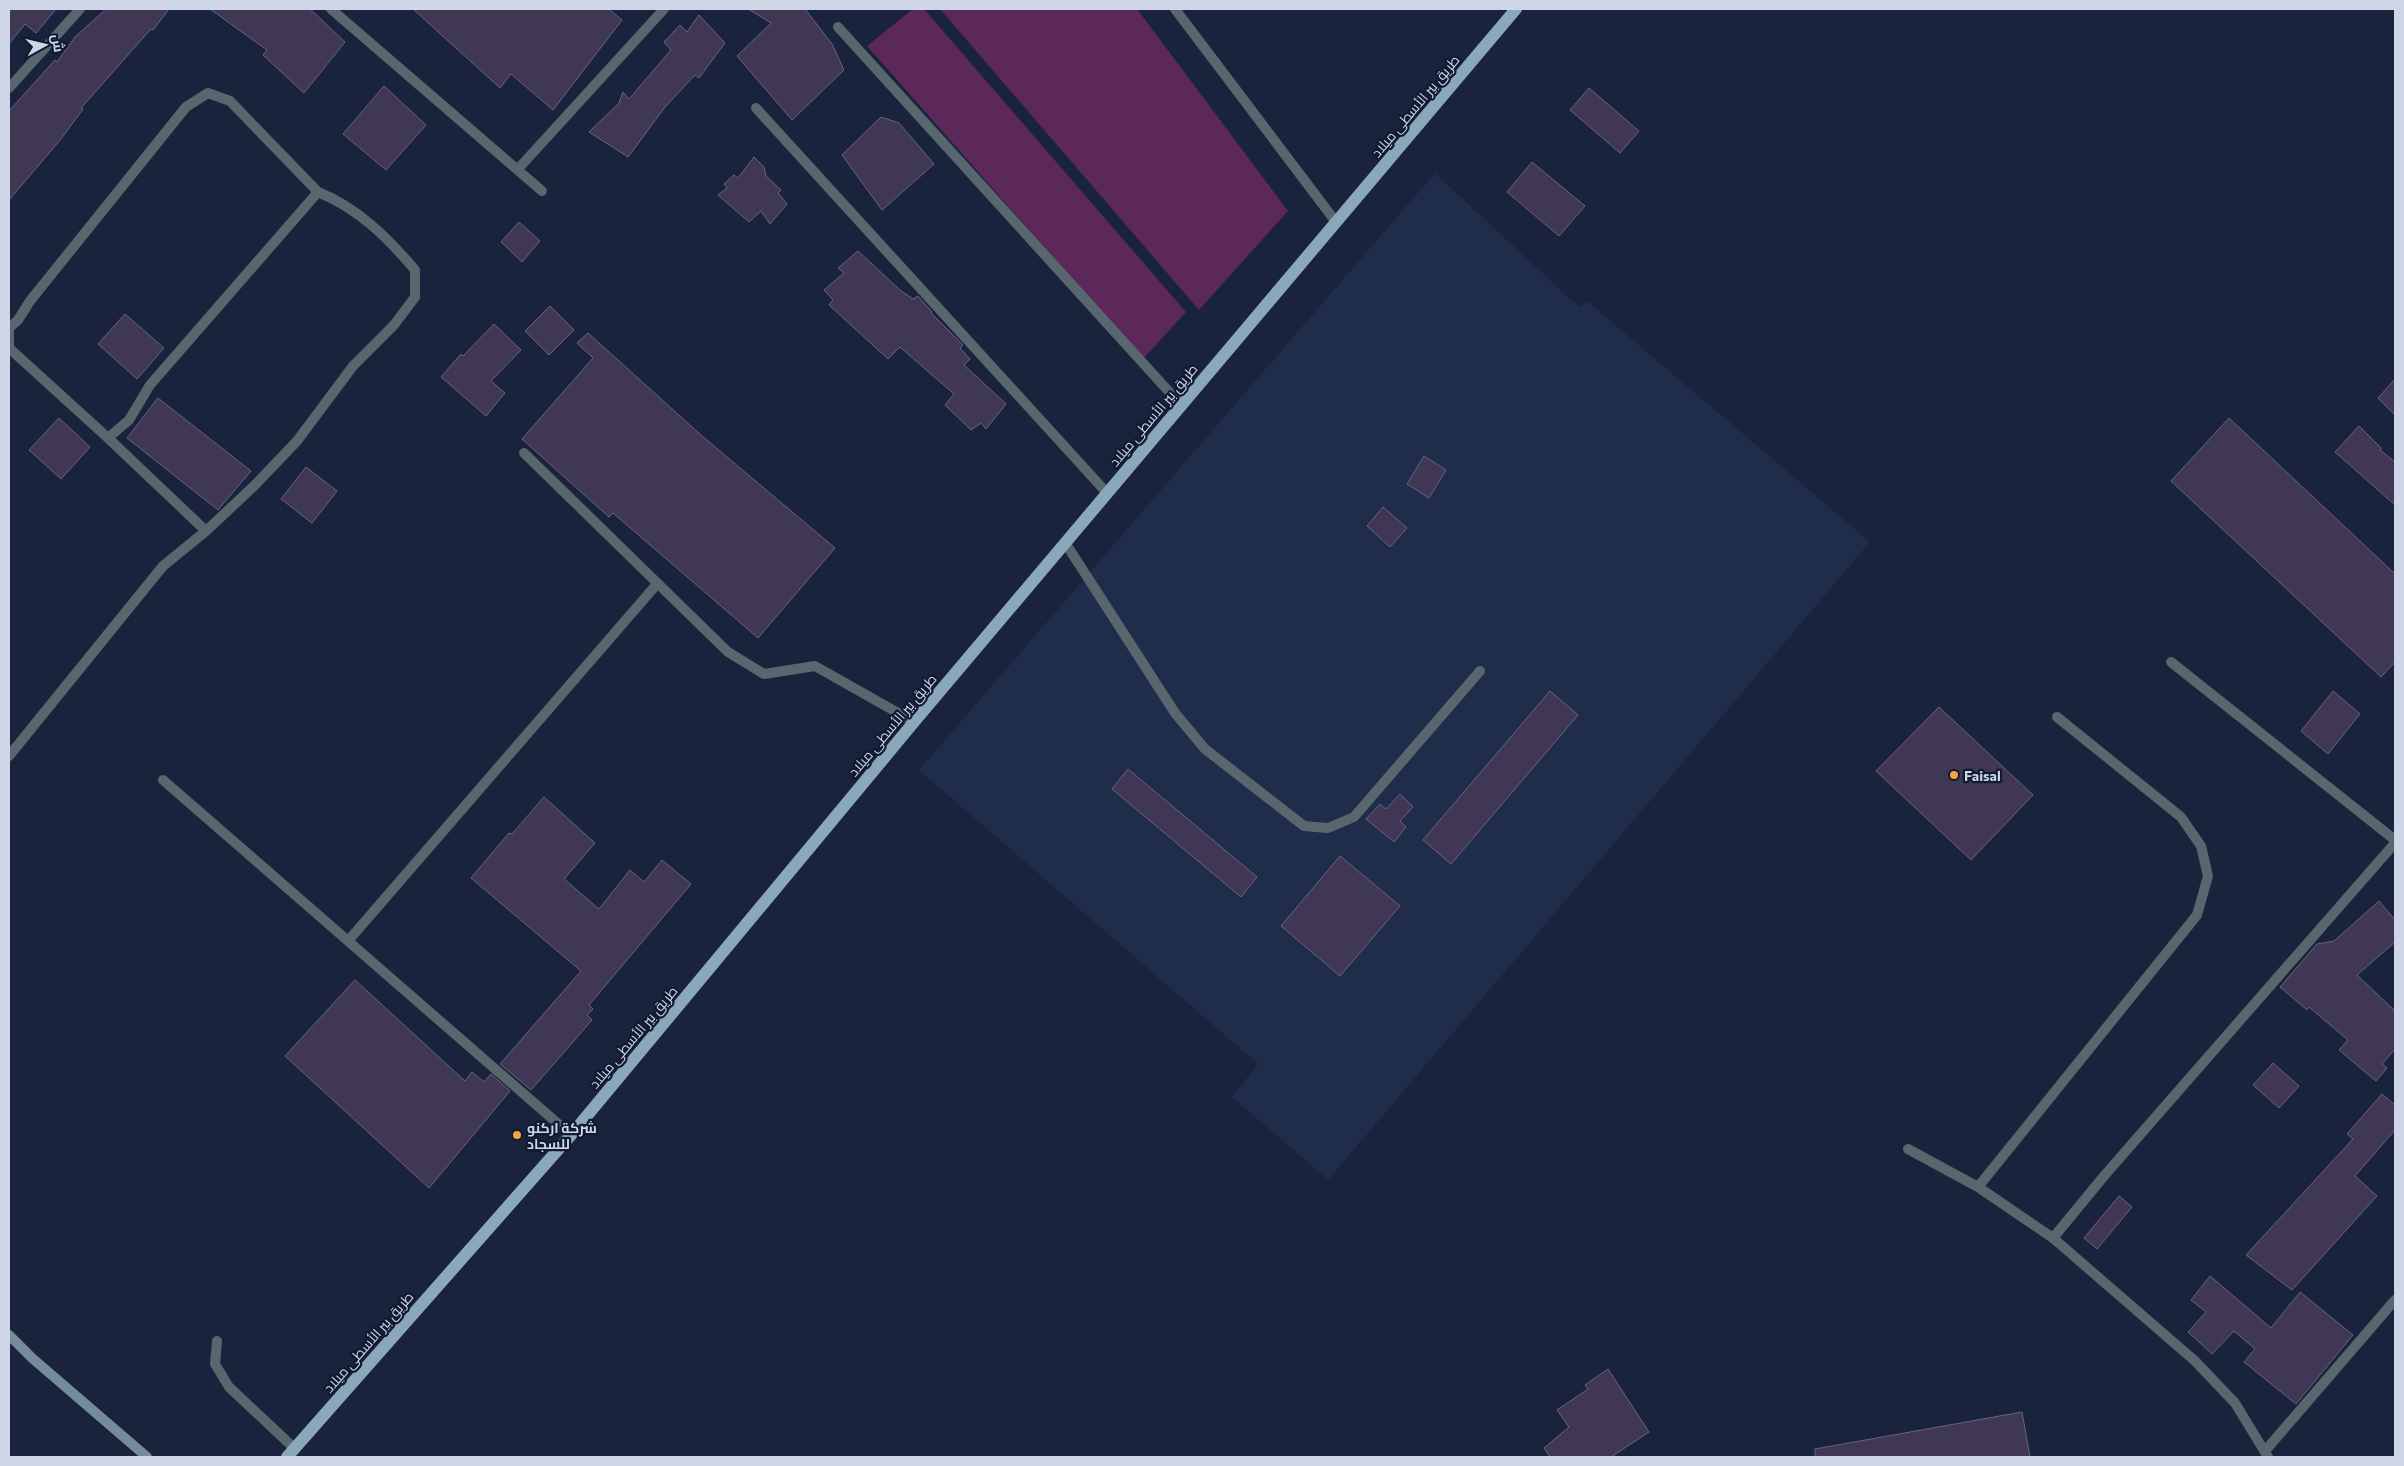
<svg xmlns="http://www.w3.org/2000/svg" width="2404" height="1466" font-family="Commissioner,Cairo,sans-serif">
  <rect width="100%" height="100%" fill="#19243c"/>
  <path fill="#1f2d4b" d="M1435,173L1579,307L1587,301L1870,542L1328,1180L1232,1097L1258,1064L919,770Z"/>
  <path fill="#5c2759" d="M913,9H924L1186,312L1143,359L867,46Z
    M940,9H1137L1288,211L1199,310Z"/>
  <path fill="#3f3753" stroke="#6a6280" d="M9,9H56L36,33L25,24L9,44Z
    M106,9H169L153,30L151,29L81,108L83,109L61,139L9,200V111L55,60L57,62L75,37Z
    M210,9H310L345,42L304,93L263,55L267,50Z
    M413,9H609L622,20L553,110L511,74L500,88Z
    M748,9H805L832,44L844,70L792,120L737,56L771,23Z
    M699,15L725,43L699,78L695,75L665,107L628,157L589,132L619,103L623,92L629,99L671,50L664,42L680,25L687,32Z
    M384,86L426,125L386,170L343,134Z
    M1589,88L1639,131L1620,153L1570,110Z
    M881,117L899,123L934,164L882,210L842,155Z
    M754,157L764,167L766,176L781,190L778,193L787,204L770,224L761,211L749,222L718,195L727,188L724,184L734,175L738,178Z
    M1532,162L1585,206L1559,236L1507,192Z
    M519,222L540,241L522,262L501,242Z
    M858,251L900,290L913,299L918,296L932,312L931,313L963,345L960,348L970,359L964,365L1006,404L986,429L981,423L971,430L945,405L954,394L900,347L888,359L829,305L833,300L824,290L844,273L838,268Z
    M550,306L574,330L549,355L525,331Z
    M125,314L164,348L137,379L98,344Z
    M494,324L521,350L491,381L505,393L486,416L441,377L461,354L463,356Z
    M588,333L702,436L835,548L758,638L613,513L609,517L522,439L593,358L577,343Z
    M2395,379V415L2378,398Z
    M158,398L251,471L218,510L127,438Z
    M59,418L90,447L61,479L29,450Z
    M2229,418L2395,574V662L2381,677L2171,481Z
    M2359,426L2381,448L2380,450L2395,462V505L2335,452Z
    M1424,456L1446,470L1429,498L1407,484Z
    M306,467L337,491L312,523L281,499Z
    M1383,507L1407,528L1390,547L1367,526Z
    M1550,691L1578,715L1451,864L1423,840Z
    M2333,691L2360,714L2328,754L2301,731Z
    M1939,707L2033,795L1971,860L1876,771Z
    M1128,769L1257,877L1241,897L1112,789Z
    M1400,794L1413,807L1400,821L1406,827L1394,842L1366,819L1380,804L1386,809Z
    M544,797L595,843L564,879L599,909L630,870L644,882L662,860L691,884L589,1005L593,1009L587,1015L592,1020L531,1090L500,1064L581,971L471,878L509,833L512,834Z
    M1340,856L1400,906L1340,976L1281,926Z
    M2379,901L2395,920V942L2357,975L2395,1011V1049L2382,1064L2387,1068L2376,1081L2339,1050L2348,1040L2309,1007L2307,1010L2280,987L2317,944L2334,941Z
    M355,980L465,1081L472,1072L484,1082L491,1074L510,1091L429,1188L285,1056Z
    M2273,1063L2299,1086L2279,1108L2253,1085Z
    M2382,1094L2395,1105V1130L2355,1176L2377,1196L2292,1290L2246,1255L2353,1139L2347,1134Z
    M2119,1196L2132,1207L2097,1249L2084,1238Z
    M2210,1276L2271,1328L2300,1292L2353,1335L2296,1404L2244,1362L2255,1349L2234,1331L2212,1354L2188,1332L2206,1312L2191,1300Z
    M1608,1369L1649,1432L1611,1457H1550L1544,1448L1569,1427L1557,1410L1588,1389L1585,1385Z
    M2022,1412L2030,1457H1815V1449Z"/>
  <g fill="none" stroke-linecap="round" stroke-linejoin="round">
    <path stroke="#58666e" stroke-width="10" d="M524,453L728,652L764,674L815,666L914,722
      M1066,544L1175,713L1205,749L1304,826L1328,828L1354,817L1480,671
      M163,780L571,1135
      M348,941L657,584
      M1908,1149L1978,1187L2053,1238
      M1978,1187L2197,915L2208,876L2201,846L2181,817L2057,717
      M217,1341L215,1364L229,1387L294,1448"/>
    <path stroke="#58666e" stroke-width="10" d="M331,9L542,191
      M1175,9L1336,222
      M838,27L1181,405
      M9,88L80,9
      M756,108L1107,493
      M518,169L664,9
      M108,438L206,531
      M2171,662L2395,840
      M9,756L163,566L206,531L254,486L297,441L353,366L394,325L415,297V270C388,238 358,208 318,192L230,101L208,93L186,107L30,301L18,320L9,328V348L108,438L129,420L150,385L318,192
      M2265,1451L2395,1300
      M2268,1457L2235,1403L2195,1361L2053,1238L2104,1176L2395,843"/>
    <path stroke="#748b98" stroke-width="10" d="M9,1335L32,1358L147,1457"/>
    <path stroke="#8aa8b9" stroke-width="12" d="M287,1457L571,1135L914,722L1516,9"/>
  </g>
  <g fill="#f5a346" stroke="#101a32" stroke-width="2">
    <circle cx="1954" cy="775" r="5"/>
    <circle cx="517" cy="1135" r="5"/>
  </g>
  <g text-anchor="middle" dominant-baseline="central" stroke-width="4.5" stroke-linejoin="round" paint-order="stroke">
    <g font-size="14" fill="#ced6e7" stroke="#101a32">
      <text transform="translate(1415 106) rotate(-50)">طريق بير الأسطى ميلاد</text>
      <text transform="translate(1153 415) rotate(-50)">طريق بير الأسطى ميلاد</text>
      <text transform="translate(892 725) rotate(-50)">طريق بير الأسطى ميلاد</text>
      <text transform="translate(633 1037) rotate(-50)">طريق بير الأسطى ميلاد</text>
      <text transform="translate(368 1342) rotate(-49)">طريق بير الأسطى ميلاد</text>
    </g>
    <g font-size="14" font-weight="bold" fill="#ced6e7" stroke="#101a32" text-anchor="start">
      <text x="1964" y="775">Faisal</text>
      <text x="527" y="1127">شركة اركنو<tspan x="527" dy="16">للسجاد</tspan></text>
    </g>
  </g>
  <rect width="2404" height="1466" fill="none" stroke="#ced6e7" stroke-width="20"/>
  <g transform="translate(45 45) rotate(82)" stroke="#101a32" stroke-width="4" paint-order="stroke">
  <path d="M0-4L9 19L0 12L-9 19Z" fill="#ced6e7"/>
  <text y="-8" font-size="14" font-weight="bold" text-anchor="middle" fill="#ced6e7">ش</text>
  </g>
</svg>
